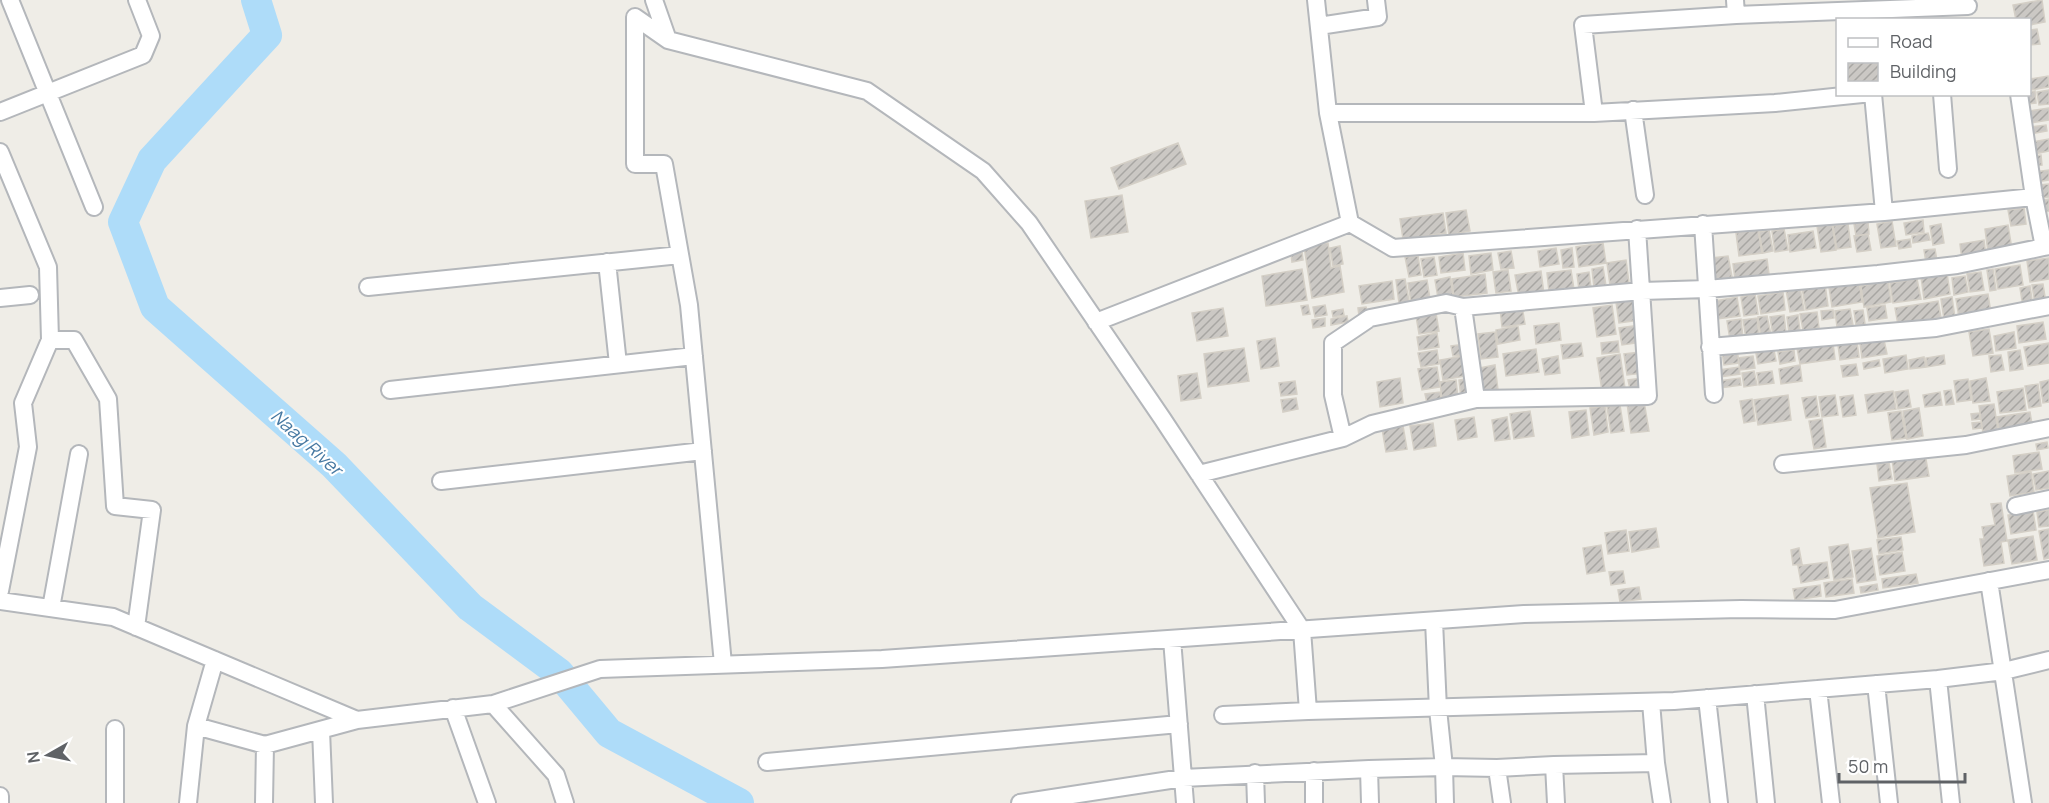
<svg xmlns="http://www.w3.org/2000/svg" width="2049" height="803" font-family="Manrope,sans-serif">
  <defs>
    <pattern id="building-hatch" width="6" height="6" patternUnits="userSpaceOnUse" patternTransform="scale(1.5)"><rect width="6" height="6" fill="#cbc8c4"/><path d="M-1 1l2-2M0 6l6-6M5 7l2-2" fill="none" stroke="#a8a6a3"/></pattern>
  </defs>
  <rect width="100%" height="100%" fill="#efede7"/>
  <g fill="none" stroke-linecap="round" stroke-linejoin="round">
    <path stroke="#aedcf9" stroke-width="30" d="M256,0L267,35L152,160L123,222L155,307L334,465L470,607L559,673L609,733L739,803"/>
  </g>
  <path fill="url(#building-hatch)" stroke="#d4cfc6" stroke-width="1.5" d="M2042,0L2045,22L2030,25V20H2016L2013,5Z
    M2037,29L2040,44L2030,45V30Z
    M2048,76L2049,87L2030,90V79Z
    M2049,90V104L2039,105L2037,92Z
    M2035,91L2036,103L2028,104L2026,94Z
    M2049,108V120L2031,123L2029,111Z
    M2046,125L2047,131L2030,134L2029,127Z
    M2049,139V151L2034,154L2032,142Z
    M1178,143L1186,164L1119,189L1111,168Z
    M2041,155L2042,165L2035,166L2033,156Z
    M2049,170V180L2037,182L2035,172Z
    M2049,184V197L2041,198L2040,185Z
    M1122,195L1128,232L1091,238L1085,201Z
    M2049,199V211L2045,212L2043,200Z
    M2024,208L2026,224L2011,226L2008,210Z
    M1466,210L1470,231L1449,235L1446,213Z
    M1443,213L1446,233L1403,239L1400,219Z
    M1923,220L1924,232L1906,235L1904,223Z
    M1892,221L1896,246L1881,248L1877,224Z
    M1868,222L1869,234L1856,236L1854,224Z
    M1832,224L1836,250L1821,252L1817,226Z
    M1848,224L1851,247L1837,249L1833,226Z
    M1941,224L1944,243L1933,245L1930,226Z
    M2008,225L2012,249L1988,252L1985,229Z
    M1784,229L1788,250L1775,252L1772,231Z
    M1758,230L1762,253L1739,256L1736,233Z
    M1769,230L1773,251L1763,253L1759,232Z
    M1813,231L1816,248L1790,252L1788,235Z
    M1928,233L1930,240L1913,243L1912,236Z
    M1868,234L1871,250L1857,252L1854,236Z
    M1910,239L1911,247L1899,249L1897,241Z
    M1984,240L1986,256L1962,260L1960,244Z
    M1328,243L1331,268L1340,266L1344,292L1312,298L1304,246Z
    M1603,243L1606,263L1579,267L1576,247Z
    M1340,246L1343,264L1333,266L1330,248Z
    M1556,248L1559,264L1540,267L1538,251Z
    M1572,248L1574,267L1563,268L1561,250Z
    M1935,249L1937,261L1926,263L1924,250Z
    M1511,251L1514,268L1501,269L1498,253Z
    M1302,252L1303,260L1292,262L1291,254Z
    M1463,253L1465,270L1441,273L1439,257Z
    M1491,253L1493,270L1471,274L1469,256Z
    M1418,256L1421,275L1409,277L1405,257Z
    M1728,256L1732,277L1716,280L1712,258Z
    M1434,257L1437,275L1424,277L1421,259Z
    M2049,258V279L2030,282L2027,261Z
    M1767,259L1769,274L1735,279L1733,264Z
    M1626,260L1629,283L1610,285L1607,263Z
    M2020,265L2023,285L1998,289L1995,269Z
    M1603,267L1606,286L1594,288L1592,269Z
    M1302,269L1307,300L1266,306L1262,276Z
    M1993,269L1996,290L1990,291L1987,270Z
    M1508,270L1511,291L1496,293L1493,272Z
    M1571,270L1574,289L1549,292L1547,273Z
    M1541,271L1544,294L1519,297L1515,275Z
    M1589,272L1591,288L1579,290L1577,274Z
    M1981,272L1984,290L1970,292L1967,274Z
    M1947,273L1950,294L1924,299L1921,277Z
    M1485,274L1487,293L1454,297L1452,279Z
    M1965,276L1968,292L1954,295L1952,278Z
    M1450,277L1453,296L1438,298L1435,280Z
    M1405,279L1409,301L1399,303L1396,280Z
    M1917,279L1921,299L1893,303L1890,283Z
    M1427,280L1430,299L1411,302L1408,283Z
    M1392,281L1394,299L1362,304L1359,286Z
    M1888,281L1891,302L1864,307L1861,286Z
    M1859,282L1862,302L1832,307L1829,287Z
    M1825,284L1828,306L1806,310L1802,288Z
    M2043,284L2046,303L2035,304L2032,285Z
    M2030,286L2033,306L2023,307L2020,288Z
    M1800,288L1804,310L1790,312L1786,290Z
    M1783,292L1785,310L1761,314L1758,296Z
    M1755,294L1758,314L1744,316L1741,297Z
    M1988,294L1991,313L1959,318L1956,299Z
    M1737,297L1740,316L1717,319L1714,301Z
    M1952,297L1955,318L1944,319L1941,299Z
    M1637,298L1640,320L1619,323L1616,302Z
    M1938,301L1941,318L1898,325L1895,308Z
    M1308,305L1310,314L1303,315L1301,306Z
    M1325,305L1327,315L1315,317L1313,307Z
    M1612,305L1616,334L1597,337L1593,308Z
    M1885,305L1887,318L1869,321L1867,308Z
    M1522,306L1525,324L1502,327L1500,309Z
    M1366,307L1368,315L1359,316L1358,308Z
    M1223,308L1228,336L1197,341L1192,313Z
    M1343,309L1344,315L1333,317L1332,311Z
    M1850,309L1853,325L1837,327L1835,311Z
    M1833,310L1834,318L1822,320L1821,311Z
    M1863,310L1865,324L1856,325L1854,311Z
    M1817,312L1819,328L1803,330L1800,314Z
    M1436,313L1439,331L1419,334L1416,316Z
    M1784,315L1786,333L1773,335L1770,317Z
    M1798,315L1800,331L1789,333L1787,317Z
    M1347,316L1348,322L1331,325V319Z
    M1767,316L1771,335L1761,337L1758,317Z
    M1325,318V326L1313,328L1312,320Z
    M1757,318L1759,337L1746,339L1743,320Z
    M1741,319L1743,338L1730,340L1727,321Z
    M2043,322L2046,339L2019,343L2017,326Z
    M1559,323L1561,340L1536,344L1534,326Z
    M1640,325L1642,342L1622,345L1619,328Z
    M1518,326L1520,340L1498,344L1496,330Z
    M1989,329L1993,353L1973,356L1969,332Z
    M1495,332L1498,357L1481,359L1478,334Z
    M2014,332L2016,348L1996,351L1994,336Z
    M1437,333L1439,347L1419,350L1417,337Z
    M1275,338L1279,366L1261,369L1257,341Z
    M1884,340L1887,354L1862,358L1860,343Z
    M1618,341L1619,352L1602,354L1601,343Z
    M1857,342L1859,357L1840,360L1838,345Z
    M1581,343L1583,356L1563,359L1561,345Z
    M1833,343L1835,359L1800,364L1797,348Z
    M2049,343V363L2028,366L2024,347Z
    M1466,344L1468,354L1453,356L1451,346Z
    M1773,345L1776,361L1758,364L1755,348Z
    M1244,348L1249,381L1208,387L1204,354Z
    M1536,349L1539,372L1506,376L1503,354Z
    M1737,349L1739,363L1724,365L1722,352Z
    M1437,350L1439,364L1421,367L1418,353Z
    M1794,350L1795,361L1780,364L1778,352Z
    M2020,350L2023,369L2010,371L2008,352Z
    M1640,352L1643,373L1627,375L1624,354Z
    M1620,354L1625,388L1602,391L1597,358Z
    M1468,355L1471,375L1443,380L1440,360Z
    M1906,355L1908,369L1885,373L1883,359Z
    M1944,355L1945,364L1927,367L1926,358Z
    M2001,355L2004,370L1991,372L1989,356Z
    M1558,356L1560,373L1545,375L1542,359Z
    M1753,356L1755,368L1740,370L1738,358Z
    M1924,357L1926,367L1910,369L1909,360Z
    M1879,360L1880,366L1864,369L1863,363Z
    M1856,364L1858,375L1843,377L1841,366Z
    M1495,365L1498,390L1482,392L1479,368Z
    M1800,365L1802,381L1781,384L1779,369Z
    M1437,367L1440,387L1422,390L1418,369Z
    M1739,367L1740,374L1720,377L1719,370Z
    M1754,371L1757,385L1744,387L1742,373Z
    M1772,371L1774,383L1759,385L1757,373Z
    M1197,373L1201,398L1181,401L1178,376Z
    M1400,378L1403,403L1380,407L1377,382Z
    M1470,378L1473,396L1461,398L1459,380Z
    M1642,378L1643,387L1630,389L1628,380Z
    M1740,378L1741,385L1720,388L1719,381Z
    M1986,378L1990,401L1973,403L1970,381Z
    M1968,379L1971,400L1957,402L1954,381Z
    M1456,380L1458,398L1442,400L1440,382Z
    M2049,380V402L2043,403L2040,382Z
    M1295,381L1297,394L1281,396L1279,383Z
    M2038,384L2041,406L2029,408L2025,386Z
    M2023,388L2026,410L2000,413L1997,392Z
    M1908,390L1911,407L1898,409L1895,392Z
    M1951,390L1954,404L1946,405L1944,391Z
    M1893,391L1896,409L1868,413L1865,395Z
    M1440,392L1441,401L1427,403L1425,394Z
    M1940,392L1942,405L1925,407L1923,395Z
    M1788,395L1791,420L1758,425L1754,400Z
    M1835,395L1838,415L1822,417L1819,397Z
    M1853,395L1856,415L1843,417L1840,397Z
    M1816,396L1819,416L1806,418L1802,398Z
    M1296,398L1298,409L1283,412L1281,400Z
    M1752,399L1755,421L1744,423L1740,401Z
    M1644,401L1649,431L1631,433L1627,403Z
    M1994,404L1998,431L1983,433L1979,406Z
    M1620,405L1624,431L1611,433L1607,407Z
    M1605,406L1608,432L1594,435L1590,408Z
    M1919,408L1923,436L1907,439L1903,411Z
    M1586,410L1589,435L1572,438L1569,412Z
    M1530,411L1534,436L1514,439L1510,414Z
    M1901,411L1906,438L1892,440L1888,413Z
    M2030,412L2033,430L2000,435L1997,417Z
    M1979,413L1980,419L1972,420L1971,414Z
    M1474,417L1477,437L1458,440L1455,420Z
    M1507,417L1510,439L1495,441L1492,420Z
    M1822,419L1826,447L1814,449L1809,421Z
    M1981,422L1982,428L1973,429L1972,423Z
    M1433,423L1436,446L1414,450L1410,426Z
    M1403,426L1407,449L1386,452L1382,429Z
    M2047,442L2048,448L2037,450L2036,444Z
    M2039,452L2042,469L2015,473L2013,456Z
    M1925,454L1929,476L1895,481L1892,459Z
    M1889,463L1892,479L1879,481L1877,464Z
    M2049,471V488L2036,490L2033,474Z
    M2031,472L2034,492L2010,496L2007,476Z
    M1907,483L1915,532L1878,538L1870,488Z
    M2001,503L2007,541L2001,542L2004,563L1984,566L1980,539H1984L1982,527L1995,525L1991,504Z
    M2049,510V526L2039,527L2037,512Z
    M2033,511L2036,530L2011,534L2008,515Z
    M1656,528L1659,547L1632,552L1629,532Z
    M2049,529V558L2044,559L2039,531Z
    M1626,530L1629,551L1608,554L1605,533Z
    M2033,536L2037,560L2012,564L2008,540Z
    M1901,537L1903,550L1879,554L1877,540Z
    M1848,544L1853,577L1834,580L1829,547Z
    M1601,545L1605,571L1587,574L1583,548Z
    M1799,548L1802,564L1793,565L1791,550Z
    M1871,548L1876,580L1857,583L1852,551Z
    M1902,552L1905,571L1880,575L1877,556Z
    M1827,562L1829,578L1801,583L1798,566Z
    M1623,571L1625,583L1611,585L1609,572Z
    M1916,574L1918,583L1883,588L1882,579Z
    M1852,579L1854,593L1826,597L1824,583Z
    M1877,584L1878,590L1861,593L1860,587Z
    M1820,585L1821,596L1795,600L1793,589Z
    M1639,587L1641,599L1620,602L1618,590Z"/>
  <g fill="none" stroke-linecap="round" stroke-linejoin="round">
    <defs>
      <path id="minor" d="M10,0L94,207
        M654,0L668,40
        M1316,0L1328,113H1594L1775,103L1862,94
        M1736,15L1968,6
        M1319,26L1378,17L1376,0
        M1873,94L1884,212L2034,197
        M1942,94L1948,169
        M2019,94L2034,197L2044,247L2049,246
        M1633,110L1645,195
        M0,112L143,55L151,36L137,0
        M1328,113L1350,223L1393,248L1884,212
        M1594,113L1583,25L1736,15L1735,0
        M0,152L48,267L50,340L23,403L28,447L0,591
        M1703,224L1714,394
        M607,262L618,364
        M368,287L680,255
        M0,298L30,295
        M1463,307L1476,399L1648,396L1637,229
        M1096,322L1350,223
        M50,340H74L108,399L115,506L152,510L136,627
        M1710,347L1936,328L2049,306
        M390,390L694,356
        M1343,438L1333,395V343L1370,318L1446,303L1463,307L1642,291L1707,289L1878,274L1957,265L2044,247
        M1783,464L1966,445L2049,428
        M1199,474L1343,438L1372,424L1476,399
        M441,481L703,451
        M2016,506L2049,499
        M1989,581L2023,803
        M0,601L113,617L357,720L493,704L600,669L882,659L1524,614L1741,609L1835,610L2049,570
        M51,608L79,454
        M1434,621L1438,709L1444,767L1445,803
        M1172,639L1185,803
        M723,664L689,305L664,164H635V17L668,40L867,91L983,171L1029,223L1162,418L1302,630L1308,711L1674,701L1938,679L1951,803
        M1938,679L2004,671L2049,660
        M1876,684L1889,803
        M1818,689L1831,803
        M1755,694L1766,803
        M1707,698L1719,803
        M493,704L556,775L565,803
        M453,708L487,803
        M1223,715L1308,711
        M196,726L265,745L357,720
        M321,730L324,803
        M767,762L1179,724
        M1656,763L1662,803
        M1497,768L1554,765
        M1369,769L1370,803
        M1314,771V803
        M1255,773L1256,803
        M0,796V803
        M115,803V729
        M188,803L196,726L215,660
        M264,803L265,745
        M1020,803L1183,778L1369,769L1444,767L1497,768L1502,803
        M1556,803L1554,765L1656,763L1651,702"/>
    </defs>
    <use href="#minor" stroke="#b4b7bb" stroke-width="20"/>
    <use href="#minor" stroke="#fff" stroke-width="16"/>
  </g>
  <g text-anchor="middle" dominant-baseline="central" stroke-width="4.5" stroke-linejoin="round" paint-order="stroke">
    <g font-size="18" font-style="italic" fill="#4779a2" stroke="#fff">
      <text transform="translate(307 442) rotate(42)">Naag River</text>
    </g>
  </g>
  <rect x="1836" y="18" width="195" height="78" fill="#ffffff" stroke="#bfc0c2" stroke-width="1.5"/>
  <rect x="1848" y="38" width="30" height="9" fill="#ffffff" stroke="#bfc0c2" stroke-width="1.5"/>
  <text x="1890" y="48" font-size="18" fill="#5f6266">Road</text>
  <rect x="1848" y="63" width="30" height="18" fill="url(#building-hatch)" stroke="#bfc0c2" stroke-width="1.5"/>
  <text x="1890" y="78" font-size="18" fill="#5f6266">Building</text>
  <g transform="translate(48 755) rotate(261)" stroke="#ffffff" stroke-width="4.5" paint-order="stroke">
  <path d="M0-4.5L10 22L0 15L-10 22Z" fill="#5f6266"/>
  <text y="-9" font-size="16" font-weight="bold" text-anchor="middle" fill="#5f6266">N</text>
  </g>
  <path d="M1839 773v9h126v-9" fill="none" stroke="#5f6266" stroke-width="3"/>
  <text x="1848" y="773" font-size="18" fill="#5f6266" stroke="#ffffff" stroke-width="4.5" paint-order="stroke">50 m</text>
</svg>
